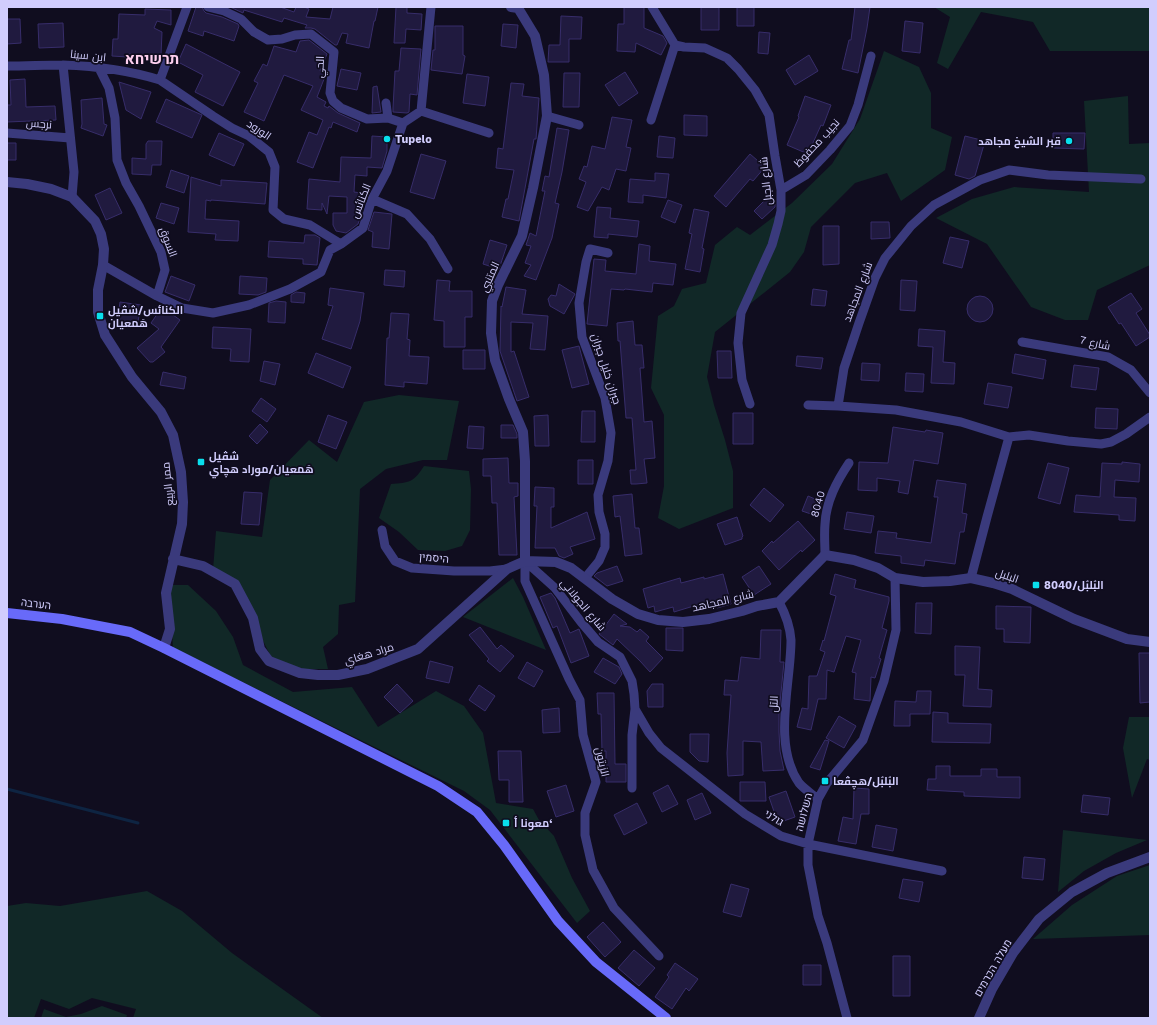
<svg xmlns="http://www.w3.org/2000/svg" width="1157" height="1025" font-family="'Work Sans',Cairo,Heebo,sans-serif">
  <rect width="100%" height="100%" fill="#100d1f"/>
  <path fill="#112827" d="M934,7H1150V51H1050L1033,22L981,12L948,69L937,63L950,17Z
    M884,51L919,67L931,93V128L952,137L945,170L901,201L887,173L855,183L811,227L804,252L790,272L715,332L707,377L714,405L725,440L733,471V508L679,529L658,518L664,486V415L651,388L658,316L674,306L682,289L706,283L715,245L737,227L750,235L792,203L832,164L860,119Z
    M1128,96L1129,144L1150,143V265L1097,290L1088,320H1065L1031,307L987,244L936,218L972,199L1014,187L1089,192L1084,101Z
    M399,395L459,401L447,460H423L386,469L360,489L355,602L339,605L338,634L323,647L328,669H302L274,663L248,610L229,583L213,570L216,531L262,537L270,480L309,440L337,462L364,402Z
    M424,466L469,471L471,489L470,530L462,546L445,551L418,550L399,532L379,518L391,484C409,483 414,482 424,466Z
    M513,578L523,597L546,650L463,617Z
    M169,585H188L216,611L233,637L243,665L293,692L352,687L378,727L436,691L464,706L483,733L496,803L533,809L539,820L554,836L572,878L590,911L577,923L490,810L464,791L173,648Z
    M1129,717H1150V760L1147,759L1132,798L1123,748Z
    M1063,830L1147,840L1116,853L1084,871L1058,892Z
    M1150,865V935L1033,939L1072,905L1117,876Z
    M147,891L182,911L232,953L323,1018H133L136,1009L92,998L69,1009L41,999L34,1018H7V906L26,903L60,906Z
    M102,1006L127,1015L126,1018H41L44,1009L66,1017L81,1014Z"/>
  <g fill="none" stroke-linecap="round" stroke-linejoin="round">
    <path stroke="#0e2442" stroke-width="3" d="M7,789L138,823"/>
  </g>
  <path fill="#201a3f" stroke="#372d6a" d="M196,7H202L204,11L206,13L222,17L238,24L239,26L234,41L204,31L203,36L188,31Z
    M230,7H280L294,12L296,7H304L309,9L306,17L330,19L333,7H378L375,21H374L369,48L346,43L348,34L342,33L337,45H335L315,29L311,28H305L307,25L284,18L282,22L244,10L243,13Z
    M396,7H407V13L422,14L421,30L406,29L405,43H394Z
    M624,7H644V28L663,36L667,43L661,55L636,43L635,52L617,51L618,24H624Z
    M701,7H719V30H701Z
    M737,7H754V26H737Z
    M855,7H870L867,28L858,73L842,69L849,40H851Z
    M145,9L171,10V25L157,21L154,28L162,32L161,55L128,54V57L112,56L113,39H118L119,14L145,15Z
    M561,16L582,17L581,39H569V62H548L549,45H560Z
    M7,19H20L21,43L7,44Z
    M905,21L923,23L920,53L902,51Z
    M63,23L64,47L39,48L38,24Z
    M503,24L518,25L516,48L501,46Z
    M435,26H463V55L465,56L462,74L431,70L433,50H435Z
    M759,32L770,33L768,54L758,53Z
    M309,40L327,54L320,71L326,74L317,97L326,102L324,106L328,108L329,106L338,113L360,123L357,132L333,122L331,128L329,127L313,168L297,162L309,132L317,135L323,120L301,110L313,86L284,75L264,121L244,112L258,83L254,81L263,64L267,66L274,46L296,52L300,41Z
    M186,44L240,72L223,106L195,92L203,75L178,62Z
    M401,48L421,49L417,95L410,94L409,112L407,113L393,112V108L395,71H399Z
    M809,55L818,71L795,85L786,70Z
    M341,69L361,73L357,90L337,86Z
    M625,72L638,93L619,106L605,85Z
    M564,73H580L579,107H563Z
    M467,74L489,77L485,106L463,103Z
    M25,79L26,107L55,106L56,120L7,122V105H11L10,80Z
    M119,82L151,92L141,119L126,110Z
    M511,83L524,84L522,96L539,98L536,139H534L519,221L502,217L506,199H508L514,170L496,168L498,148L503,149Z
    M377,86L381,112L372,113L373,87Z
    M805,96L831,105L823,126L821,125L808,154L787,145L799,117L798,116Z
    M102,98L104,124L107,125L103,136L81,128L82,124L81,100Z
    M166,99L202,115L192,138L156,122Z
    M684,115L707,116V136L684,135Z
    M612,117L632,120L626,147L631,148L626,171L616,169L609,190L602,187L588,211L577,207L586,182L579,179L584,166L587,167L592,146L605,149Z
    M557,128L569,130L562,172L555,203L559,204L552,238L536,280L524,276L531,265L525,263L531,246L526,245L530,233L536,236L545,191H542L545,176L549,177Z
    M219,133L244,144L234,166L209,155Z
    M1053,133H1085L1084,149L1053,148Z
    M372,136L387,137V151L382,168L367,167V176L355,175L354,192L361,193V211L362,212L358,224L346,233L336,231L333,225V213H347V197L329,196L327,214L322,203V210L307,209L309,179L340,182L341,157L371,158Z
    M659,136L675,138L673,158L657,157Z
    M965,136L985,141L975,176L969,179L955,175Z
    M148,141H162L161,165H152L151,175L132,174V158L146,159V144Z
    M7,143H16V160H7Z
    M421,154L446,161L434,199L410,192Z
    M750,154L765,167L753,181L750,179L726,207L714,196Z
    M171,170L189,176L184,193L166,187Z
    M655,173L669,174L666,198L643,195V203L628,202L630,179L655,181Z
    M191,177L221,186V180L267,183L265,204L211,200V201L206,200L205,219L239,221L238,241L215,240L216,234L188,232Z
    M110,188L122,213L106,220L95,195Z
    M768,197L775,204V207L762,219L754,211Z
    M668,200L682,205L675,223L661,217Z
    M161,203L179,208L174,224L156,218Z
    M597,207L611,208L610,218L639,221L637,237L608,234V238L594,237Z
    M694,209L709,212L702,248L704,249L700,272L685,269L692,234L689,233Z
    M374,212L392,214L389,249L372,247L373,232L368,230Z
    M871,222H889L890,238L871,239Z
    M823,226H839V264L823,265Z
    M305,235H315L320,238L317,265L303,264V259L268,257L269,241L304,243Z
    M950,237L969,241L962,268L943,263Z
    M490,240L507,245L499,269L483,264Z
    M639,244L650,246L649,261L676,264L673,285L653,283L652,292L625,289L624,290L611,289L607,326L587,324L594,259L606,260L605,271L636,274Z
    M385,270L405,271L404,287L384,285Z
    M171,276L195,285L189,301L165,292Z
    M240,276L267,278L266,292L258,295L239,294Z
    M437,280L450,281L449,291H472V317H465V347H444V321L434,320Z
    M901,280L917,281L915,311L900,310Z
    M559,284L575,294L564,314L550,306L548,299L551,295L556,296Z
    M506,287L526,290L522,314L548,316L545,350L530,349L533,323L511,322V352L514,351L529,397L517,401L500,351L501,306L502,307Z
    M330,288L364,293L360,321L351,349L322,339L333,306L328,305Z
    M813,289L827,291L825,306L811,305Z
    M296,292L305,293L304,303L291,302V295Z
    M1131,293L1142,309L1136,313L1150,335V337L1136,346L1121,323L1119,324L1108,307Z
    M967 309a13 13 0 1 1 26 0a13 13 0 1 1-26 0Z
    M276,301L286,302L285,323L268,322L269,303Z
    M120,302L141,305L137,327L117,323Z
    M162,307L180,320L161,347L165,352L153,362H150L137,348L159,329L151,323Z
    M391,313L409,314L407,339L410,340L409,356L429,357L427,384L404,382V387L385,385L387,338H389Z
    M633,321L635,345H642L644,368H640L644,422L652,421L655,458L644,459L647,483L636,484H631L630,470H636L632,418H626L620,341H618L617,323Z
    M213,327L251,329L249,362L230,361L231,349L212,348Z
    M919,329L945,331L943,362L955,363L954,384L931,383L933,347L918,346Z
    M579,346L589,384L572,388L562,350Z
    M463,350H485V369H463Z
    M717,351H731L732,378H718Z
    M316,353L351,367L343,388L308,373Z
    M1015,354L1046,360L1043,379L1012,373Z
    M797,356L823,358L821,369L796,366Z
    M264,361L280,364L275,385L260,381Z
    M862,363L880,364L879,381L861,380Z
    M1074,365L1099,368L1096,390L1071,387Z
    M163,372L186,377L184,389L160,385Z
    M906,373L924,374L923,392L905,391Z
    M988,383L1012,387L1008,408L984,404Z
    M261,398L276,409L267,422L252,411Z
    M1096,408L1118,409L1117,429L1095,428Z
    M582,411H595V442H581Z
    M733,413H753V444H733Z
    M328,415L347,422L336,449L318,442Z
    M548,415L549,446H535L534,416Z
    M260,424L268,432L257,444L249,436Z
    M501,425H513L517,434V438H501Z
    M469,426L484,427L483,449L467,448Z
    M893,427L925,432L926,430L943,433L938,464L914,460L908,494L898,492L900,481L877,478V491L858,490L859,462L888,463Z
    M508,458L509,483H518V496L514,497L517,555H499L497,503H492L491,476H483V459Z
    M578,460H593V484H578Z
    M1122,462L1140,464L1139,482L1115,480L1114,497L1136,498L1135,521L1119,520V515L1074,512L1076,495L1100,497L1102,463L1122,464Z
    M1048,463L1069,468L1060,504L1038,498Z
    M937,480L966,484L962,513L967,514L964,532H960L955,564L925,560L924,566L901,563V556L875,553L878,531L897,533L896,538L931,543L938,497H934Z
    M535,487L554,488V507H551V528L587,512L595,539L570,547L573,554L564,558L559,556L555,548H535L537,506H534Z
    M764,488L784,505L770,522L750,505Z
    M244,492L262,493L259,525L241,524Z
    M632,494L635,528H639L642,554L625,556L620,516L615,517L613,496Z
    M808,496L822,502L817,516L802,511Z
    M847,512L874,516L871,533L844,529Z
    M737,517L743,536L742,537V539L725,545L717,524Z
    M798,521L815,540L802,552L801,550L779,570L762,551L772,541L773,543Z
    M617,566L623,581L607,586L594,576L597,573Z
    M759,566L771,584L754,595L742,577Z
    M723,574L731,604L717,608L716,603L697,608V605L674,612L673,607L655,612L654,606L648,608L643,589L680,578L681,583L704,577V579Z
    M835,574L856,580L854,588L889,597V601L882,628L887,630L879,658L881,659L875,678L871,677L870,701L854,699L856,673L852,672L861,640L846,636L834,672L827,670L826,699H818L811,730L797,727L802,708L808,709L809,676H817L825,652L820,650L823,640L824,641L836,596L830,594Z
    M551,593L555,598L570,633L579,629L589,656L571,663L557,626L553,628L540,597Z
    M916,603H932L931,634L915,633Z
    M996,606L1031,607L1030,643L1004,642V629H996Z
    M614,614L627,624L620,626L630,627L637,632L640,629L649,637L646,641L663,658L650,672L640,661L617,639L613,645L599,634Z
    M480,627L497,649L501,645L514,656L500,672L487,661L489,659L469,635Z
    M666,628H683V651L666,650Z
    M761,630H781L780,662H784L779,713V732L780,751L784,770L763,771L761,742L743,741V775L728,776L727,753L731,695H724L725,680L738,681L741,657L760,659Z
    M955,646L980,647L978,689L992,690L991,707L963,706L965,675H955Z
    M1139,653H1150V702L1140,703Z
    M603,658L619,667L622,674L615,684L594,672Z
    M430,661L453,667L449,683L426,678Z
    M527,662L543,671L534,687L518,678Z
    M397,684L413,701L400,713L384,697Z
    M652,684H663V707H648L647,691Z
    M479,685L495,696L485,711L469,700Z
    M917,691H931L930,714H910V726H894L895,701L916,702Z
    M597,693H614L615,764H626V782H606V751H602L601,714H598Z
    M559,708L560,732L543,733L542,710Z
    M933,712L948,713V723L991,724L990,743L932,742Z
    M839,716L856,726L844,748L826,738Z
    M690,734H709L708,762L699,761L690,752Z
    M825,740L829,741L820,770L810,767Z
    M498,751H521L523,802H509V780H499Z
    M936,766H950V776H981V769H997V777H1020V798L964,796V792L927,790L928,779H936Z
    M740,782H765L766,801H740Z
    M566,785L574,811L556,817L547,791Z
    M668,785L678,804L662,812L653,793Z
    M854,788L869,789V814H861L856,844L838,841L843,817L853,819Z
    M786,791L795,817L778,823L769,797Z
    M702,793L711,813L695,820L687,800Z
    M1083,795L1110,798L1108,815L1081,812Z
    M637,803L647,823L624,835L614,815Z
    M876,825L897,829L893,851L872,847Z
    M1024,857L1045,859L1043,880L1022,878Z
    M903,879L923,882L919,902L899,898Z
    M731,884L749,889L741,917L723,912Z
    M603,922L621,942L605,957L587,937Z
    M634,950L655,968L639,986L618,968Z
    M893,956H910V996H893Z
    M675,963L698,979L689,991L686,988L672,1009L655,997L669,977L667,975Z
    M803,965H821V985H803Z"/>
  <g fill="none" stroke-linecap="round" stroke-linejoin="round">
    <path stroke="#3a3a7c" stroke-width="9" d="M208,7L224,11L241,19L254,32L268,40L282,39L295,35L311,34L334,52L330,93L333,101L341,108L367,119L388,118L403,123
      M652,7L675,45L684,47L705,48L727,58L738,69L755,90L769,115L775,156L781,190V211L778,224L772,245L741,313L738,343L742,380L750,404
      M63,65L74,172L72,197
      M7,66C26,66 44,65 63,65C94,66 131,71 160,80L187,7
      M99,68L109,88L115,118L117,160L126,183L139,206L161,252L165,270L157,296
      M160,80L213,116L232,128L249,136L269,152L275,167L273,210L284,219L310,225L341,244
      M386,103L388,118
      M421,111L489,133
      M547,116L579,125
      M651,120L675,45
      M7,133L70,138
      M781,190L806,175L830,150L850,126L858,105L871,56
      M372,199L407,214L430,239L448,269
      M103,265L157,296L182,308L213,313L249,305L290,289L321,272L330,250L341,244L363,228L372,199L387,171L403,123L421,111L431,7
      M1022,342L1108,357L1131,370L1150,393
      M808,405L838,406L896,410L961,422L1009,437L1029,435L1068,441L1101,444L1111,442L1126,434L1150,417
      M838,406L844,368L859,323L875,278L885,258L911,226L934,205L980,180L1009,170L1048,175L1141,179
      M382,530L385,546L395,561L412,568L454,571H490L507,569
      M825,555C825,545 824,534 825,524C826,501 837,481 849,463
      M525,561V581L569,679L580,700L583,735L596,782L585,813V835L593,870L614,908L659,956
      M525,561L555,588L581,622L598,642L620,657L632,681L634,694L635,709L632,735V788
      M585,578L599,561L605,547V534L599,512L598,495L608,461L611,433L605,398L582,337L579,303L586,262L590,249L608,253
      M971,578L987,517L1009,437
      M779,602C785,613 790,627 791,640C791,684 772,744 799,783C804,789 812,794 818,799
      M635,709L649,733L661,748L745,814L781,836L808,844L942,871
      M847,1018L827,943L818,916L808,865V844L818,799L827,783L863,740L884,681L896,630L895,578"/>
    <path stroke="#3a3a7c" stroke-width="10" d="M511,7L518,8L535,36L544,75L547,116L533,188L522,236L498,285L492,301L491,333L495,360L509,399L523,432L525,461V561
      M7,182L27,184L51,189L72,197L95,221L101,234L104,249L103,265L98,290V312L105,335L132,377L161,412L173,435L181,472L183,502L182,524L166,593L170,629L164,648
      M173,559L203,566L235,584L253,618L260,649L269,661L300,673L318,675H338L367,669L418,649L507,569L525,561L556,562L571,568L612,599L638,614L658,620L683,622L709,619L742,611L757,606L779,602L825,555L854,560L878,568L895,578L923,582L950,581L971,578L993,583L1012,589L1074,619L1127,639L1150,642
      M979,1018L992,989L1013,953L1039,919L1072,892L1107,873L1150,857"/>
    <path stroke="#686af9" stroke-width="10" d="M7,613L62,619L130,632L164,648L438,786L477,812L504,845L558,921L596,962L666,1018"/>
  </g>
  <g fill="#09dfed" stroke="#100d1f" stroke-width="1.5">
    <circle cx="387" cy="139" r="4"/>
    <circle cx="1069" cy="141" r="4"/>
    <rect x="96" y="312" width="8" height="8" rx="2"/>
    <rect x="197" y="458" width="8" height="8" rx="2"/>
    <rect x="1032" y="581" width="8" height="8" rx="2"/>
    <rect x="821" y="777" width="8" height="8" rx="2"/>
    <rect x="502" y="819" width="8" height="8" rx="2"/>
  </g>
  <g text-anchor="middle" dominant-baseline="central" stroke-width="3.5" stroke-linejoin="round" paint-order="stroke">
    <g font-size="11" fill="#d1cdfd" stroke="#100d1f">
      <text transform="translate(88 56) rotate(6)">ابن سينا</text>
      <text transform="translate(320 67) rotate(-88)">الحي</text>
      <text transform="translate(39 124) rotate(4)">نرجس</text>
      <text transform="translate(259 130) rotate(34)">الورود</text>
      <text transform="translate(817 143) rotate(-47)">نجيب محفوظ</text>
      <text transform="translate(766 181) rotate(-96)">شارع الجبل</text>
      <text transform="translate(361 201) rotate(-68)">الكنائس</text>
      <text transform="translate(168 242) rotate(69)">السوق</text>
      <text transform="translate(490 277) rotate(-66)">المتنبي</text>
      <text transform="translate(858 292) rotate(-69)">شارع المجاهد</text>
      <text transform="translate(1095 343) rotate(13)">شارع 7</text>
      <text transform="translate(606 369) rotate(72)">جبران خليل جبران</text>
      <text transform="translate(168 484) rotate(-96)">ممر الربيع</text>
      <text transform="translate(818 504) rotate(-75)">8040</text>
      <text transform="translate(434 558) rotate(5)">היסמין</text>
      <text transform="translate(1007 576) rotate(19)">البلبل</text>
      <text transform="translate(723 601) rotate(-13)">شارع المجاهد</text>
      <text transform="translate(36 604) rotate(7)">הערבה</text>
      <text transform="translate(583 605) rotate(50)">شارع الجولاني</text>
      <text transform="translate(369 654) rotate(-17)">مراد هغاي</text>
      <text transform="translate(774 704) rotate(-87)">التل</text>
      <text transform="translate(602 762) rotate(77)">الزيتون</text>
      <text transform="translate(804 812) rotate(-75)">השלושה</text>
      <text transform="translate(774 818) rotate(31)">גולני</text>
      <text transform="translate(993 968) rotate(-60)">מעלה הכרמים</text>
    </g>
    <g font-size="11" font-weight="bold" fill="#d1cdfd" stroke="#100d1f" text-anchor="start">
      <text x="395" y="139">Tupelo</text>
      <text x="1061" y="141" text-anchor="end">قبر الشيخ مجاهد</text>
      <text x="108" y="310">الكنائس/شڤيل<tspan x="108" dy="13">هَمعيان</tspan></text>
      <text x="209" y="456">شڤيل<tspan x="209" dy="13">هَمعيان/موراد هچاي</tspan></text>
      <text x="1044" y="585">البُلبُل/8040</text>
      <text x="833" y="781">البُلبُل/هچڤعا</text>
      <text x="514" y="823">معونا أ‘</text>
    </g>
    <g font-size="15" font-weight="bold" fill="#fdcfee" stroke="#100d1f">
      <text x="152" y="59">תרשיחא</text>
    </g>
  </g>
  <rect width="1157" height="1025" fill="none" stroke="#d1cdfd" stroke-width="16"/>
</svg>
